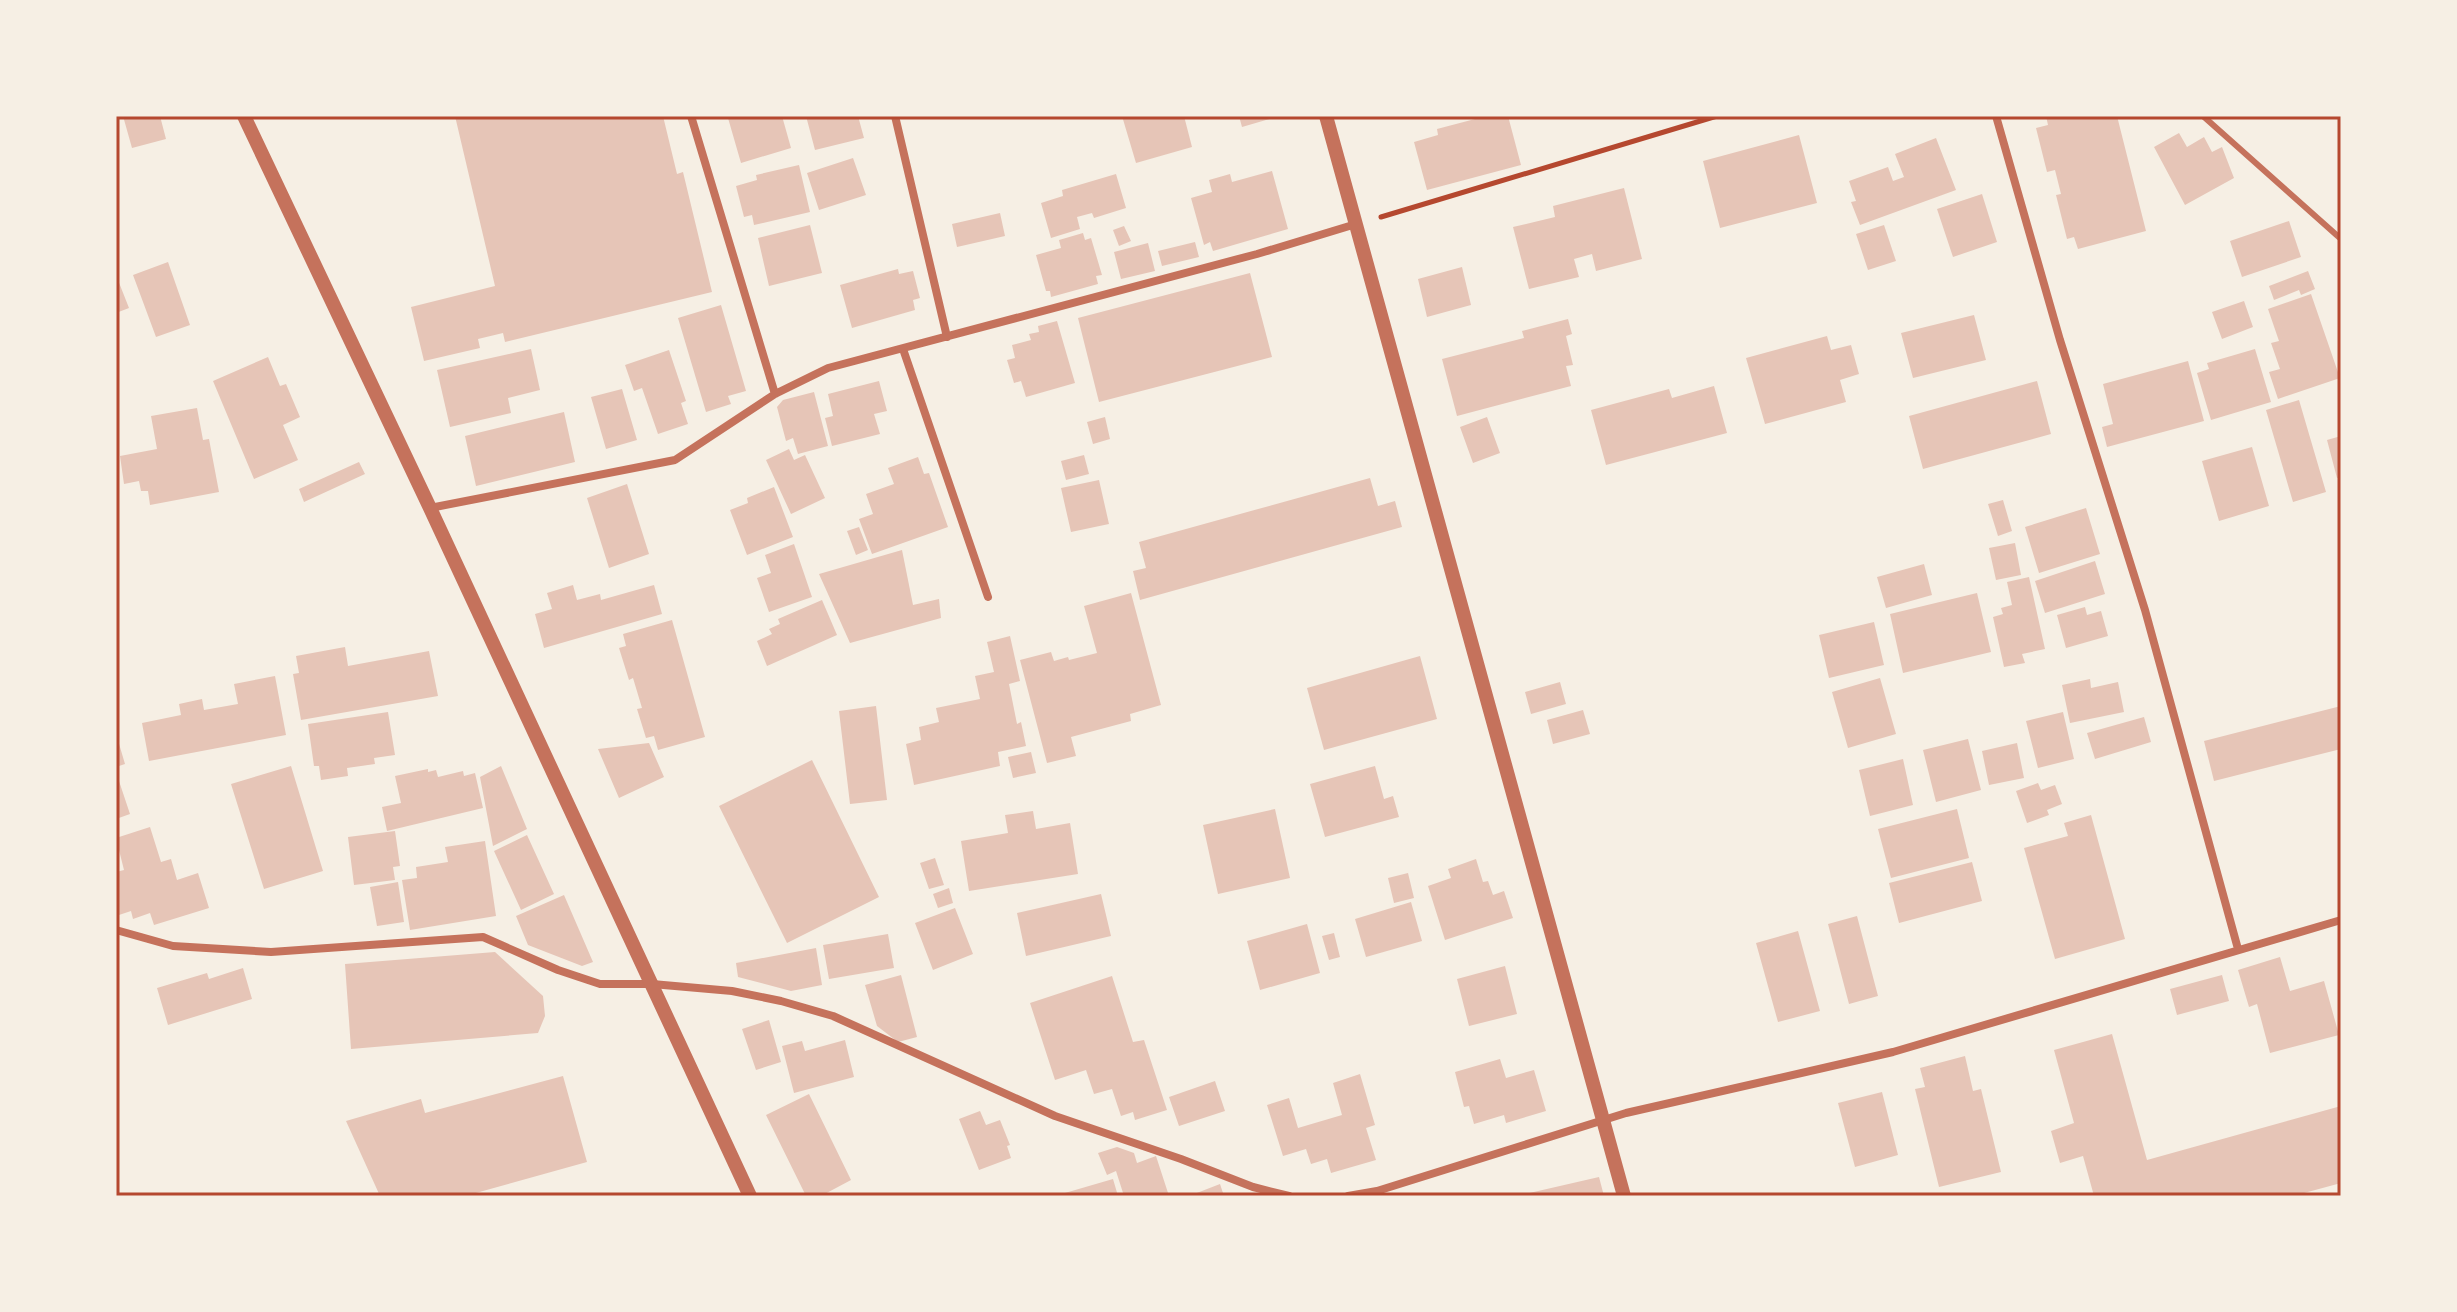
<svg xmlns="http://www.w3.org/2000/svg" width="2457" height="1312" font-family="'Varela Round',sans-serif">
  <rect width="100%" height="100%" fill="#f6efe4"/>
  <path fill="#e6c5b7" d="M123,116H160L166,139L132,148Z
    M455,116H663L677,174L683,172L712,292L505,342L503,333L478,339L480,348L424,361L411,307L495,286Z
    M734,116H782L791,148L741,163L728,118Z
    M806,116H858L864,138L815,150Z
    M1122,116H1184L1192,147L1136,163Z
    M1239,116H1276V117L1242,127Z
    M1475,116H1508L1521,165L1427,190L1414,142L1438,135L1437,129L1475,119Z
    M2046,116H2117L2146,231L2078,249L2074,237L2067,239L2056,195L2061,194L2055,170L2047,172L2036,128L2048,125Z
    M2179,133L2187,147L2204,137L2212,152L2222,147L2234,178L2185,205L2154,147Z
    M1799,135L1817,203L1720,228L1703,161Z
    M1936,138L1956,190L1860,225L1851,202L1856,201L1849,181L1888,167L1893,181L1904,177L1895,154Z
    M853,158L866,195L819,210L807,173Z
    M799,165L810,212L754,225L752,215L744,217L736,186L757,180L756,175Z
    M1272,171L1288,229L1213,251L1210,242L1204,245L1191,198L1212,192L1209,180L1230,174L1232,182Z
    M1116,174L1126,208L1094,218L1092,213L1077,217L1080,229L1051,238L1041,203L1063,196L1062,190Z
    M1624,188L1642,259L1596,271L1592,254L1574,259L1579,277L1529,289L1513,227L1555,217L1553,206Z
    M1982,194L1997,242L1953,257L1937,209Z
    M1000,213L1005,236L957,247L952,224Z
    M2289,221L2301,257L2242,277L2230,241Z
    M810,225L822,273L769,286L758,238Z
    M1884,225L1896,261L1868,270L1856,234Z
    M1124,226L1131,241L1119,246L1113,230Z
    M1083,233L1085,240L1091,238L1102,275L1096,276L1098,284L1051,297L1050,291H1046L1036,255L1061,248L1059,240Z
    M1195,242L1199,257L1162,266L1158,251Z
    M1148,243L1155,271L1121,279L1114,252Z
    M168,262L190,325L156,337L133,275Z
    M1462,267L1471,305L1427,317L1418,279Z
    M898,269L899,274L913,271L920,298L913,300L915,310L852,328L840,285Z
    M2308,271L2315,289L2301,295L2299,290L2274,300L2269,286Z
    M1250,273L1272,357L1099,402L1078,318Z
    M116,275L129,308L116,313Z
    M2311,294L2340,378L2278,399L2269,372L2280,369L2271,343L2279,341L2268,309Z
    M2244,301L2253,327L2222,339L2212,312Z
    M721,305L746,391L728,396L731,404L706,412L678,318Z
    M1974,315L1986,360L1913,378L1901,333Z
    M1568,319L1572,334L1566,336L1573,365L1566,366L1571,386L1457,416L1442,359L1524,338L1522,331Z
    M1057,321L1075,383L1026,397L1021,381L1014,383L1007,360L1015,358L1012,345L1031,340L1029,334L1039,332L1038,326Z
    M1827,336L1831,350L1851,345L1859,374L1840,380L1846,402L1765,424L1746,358Z
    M531,349L540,390L508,398L511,413L450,427L437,370Z
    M2255,349L2271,402L2211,420L2197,373L2209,369L2207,363Z
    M669,350L686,401L681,403L688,424L658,434L642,388L634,391L625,365Z
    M268,357L280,386L286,384L300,417L283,425L298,460L254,479L213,381Z
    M2188,361L2204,421L2107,447L2102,427L2113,424L2103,384Z
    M879,381L887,411L874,414L880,434L832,446L825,418L833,416L828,394Z
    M2037,381L2051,434L1923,469L1909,416Z
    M1714,386L1727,433L1606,465L1591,410L1669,389L1672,398Z
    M622,389L637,440L606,449L591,397Z
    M814,392L828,446L798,454L793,438L786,441L777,407L783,400Z
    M2299,400L2326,492L2293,502L2266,410Z
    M197,408L203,440L209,439L219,492L150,505L148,491H141L139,481L124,484L120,456L157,449L151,416Z
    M564,412L575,462L476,486L465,436Z
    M1105,417L1110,439L1093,444L1087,422Z
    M1487,417L1500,453L1473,463L1460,427Z
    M2341,436V477L2337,478L2327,440Z
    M2252,447L2269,506L2219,521L2202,461Z
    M789,449L794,460L805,455L825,498L791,514L766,460Z
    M1084,455L1089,474L1066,480L1061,461Z
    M918,457L924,474L929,473L948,527L872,554L859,519L873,514L866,494L894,484L888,468Z
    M359,462L365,474L304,502L299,489Z
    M1370,478L1378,506L1395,501L1402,527L1140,600L1133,571L1146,568L1139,542Z
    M1099,480L1109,524L1071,532L1061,488Z
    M627,484L649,554L609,568L587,498Z
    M774,487L793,537L747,555L730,510L748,503L747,498Z
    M2003,500L2012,531L1998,536L1988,504Z
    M2086,508L2100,554L2039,573L2025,527Z
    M859,527L868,550L856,555L847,531Z
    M2015,543L2021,575L1996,580L1989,548Z
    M794,544L812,597L769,612L757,578L771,573L765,555Z
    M902,550L913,605L939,599L941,618L850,643L819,574Z
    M2095,561L2105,594L2045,613L2035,581Z
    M1924,564L1932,595L1886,608L1877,577Z
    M2029,577L2045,649L2022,654L2025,663L2004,667L1993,617L2003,614L2001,608L2012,605L2007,582Z
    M573,585L577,600L600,594L601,600L654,585L662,614L544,648L535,614L552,609L547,593Z
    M1131,593L1161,705L1130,714L1131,721L1071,737L1076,756L1047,763L1020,660L1051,652L1054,661L1068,657L1069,660L1097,653L1084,606Z
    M1977,593L1991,652L1903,673L1890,614Z
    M822,600L837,635L767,666L757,641L772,634L769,629L780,624L778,619Z
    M2085,607L2087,615L2101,611L2108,636L2066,648L2057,615Z
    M672,620L705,737L658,750L654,736L646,738L637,709L642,708L633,678L629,680L619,648L626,646L623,634Z
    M1874,622L1884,665L1829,678L1819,635Z
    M1010,636L1020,681L1009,684L1017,724L1021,722L1026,746L998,752L1000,766L914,785L906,744L921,740L919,727L939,722L936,708L980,699L975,676L994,672L987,642Z
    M345,647L348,666L429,651L438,696L301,720L293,674L299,673L296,656Z
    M1420,656L1437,719L1324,750L1307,688Z
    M275,676L286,735L149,761L142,723L181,715L179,704L202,699L204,710L238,704L234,684Z
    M1880,678L1896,734L1848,748L1832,692Z
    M2090,679L2091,688L2118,682L2124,712L2070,723L2062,685Z
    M1560,682L1566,704L1531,714L1525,692Z
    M876,706L887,800L850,804L839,711Z
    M2341,706V749L2214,781L2204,741Z
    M1583,710L1590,734L1553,744L1547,720Z
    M388,712L395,755L374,758L375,764L347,768L348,776L321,780L319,766H314L308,724Z
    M2063,712L2074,759L2038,768L2026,721Z
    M2144,717L2151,742L2095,759L2087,733Z
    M117,737L125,764L116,767V738Z
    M1968,739L1981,790L1936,802L1923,750Z
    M649,743L664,777L619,798L598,749Z
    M2017,743L2024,778L1989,785L1982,751Z
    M1031,752L1036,773L1013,778L1008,757Z
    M1903,759L1913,805L1870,816L1859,770Z
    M812,760L879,897L787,943L719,806Z
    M291,766L323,871L264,889L231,784Z
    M501,766L527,829L493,846L480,777Z
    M1375,766L1384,799L1393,796L1399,817L1325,837L1310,784Z
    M428,769V772L436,770L438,777L463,771L464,776L475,773L483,808L387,831L382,807L401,803L395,776Z
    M116,772L130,814L116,819Z
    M2038,783L2041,790L2055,785L2062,804L2047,810L2049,815L2027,823L2016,791Z
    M1275,809L1290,878L1218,894L1203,825Z
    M1957,809L1969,858L1891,878L1878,829Z
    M1033,811L1036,829L1070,823L1078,874L969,891L961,841L1008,833L1005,815Z
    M2091,815L2125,939L2055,959L2024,848L2068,836L2064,823Z
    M150,827L161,862L171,859L177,880L198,873L209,908L154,925L150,913L133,919L131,911L116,916V872L124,870L116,838Z
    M395,831L400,866L393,867L395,880L354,885L348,837Z
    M527,835L554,894L521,910L494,851Z
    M485,841L496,916L410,930L402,880L417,878L416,867L448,862L445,847Z
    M935,858L944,885L929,889L920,863Z
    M1476,859L1483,882L1488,881L1493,895L1504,891L1513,918L1445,940L1428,886L1451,878L1448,869Z
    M1972,862L1982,901L1899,923L1889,883Z
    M1408,873L1414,898L1394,903L1388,878Z
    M398,882L404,922L377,926L370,887Z
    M949,888L953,903L938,908L933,894Z
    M1101,894L1111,936L1026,956L1017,913Z
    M564,895L593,962L582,966L528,945L516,916Z
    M1411,902L1422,941L1366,957L1355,919Z
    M955,908L973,954L933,970L915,923Z
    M1857,916L1878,996L1849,1004L1828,924Z
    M1307,924L1320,973L1260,990L1247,941Z
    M1798,931L1820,1011L1778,1022L1756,943Z
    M1334,933L1340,957L1329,960L1322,936Z
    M888,934L894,968L829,979L823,945Z
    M816,948L822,985L791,991L738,977L736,963Z
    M495,952L543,996L545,1016L538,1033L351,1049L345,964Z
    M2280,957L2290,991L2324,981L2339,1035L2270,1053L2257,1004L2249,1007L2238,970Z
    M1505,966L1517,1014L1469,1026L1457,979Z
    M243,968L252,999L168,1025L157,988L207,973L209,979Z
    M901,975L917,1037L898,1042L877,1026L865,985Z
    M2222,975L2229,1001L2177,1015L2170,989Z
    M1112,976L1133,1042L1144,1040L1167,1110L1135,1120L1133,1112L1121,1116L1112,1089L1094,1094L1086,1070L1055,1080L1030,1003Z
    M769,1020L781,1062L756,1070L742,1029Z
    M2112,1034L2147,1160L2341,1106V1183L2293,1196H2094L2083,1156L2060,1163L2051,1131L2074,1123L2054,1050Z
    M845,1040L854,1077L794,1093L782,1046L802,1041L805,1051Z
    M1965,1056L1973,1091L1981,1089L2001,1172L1939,1187L1915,1089L1925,1087L1920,1068Z
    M1500,1059L1506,1078L1534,1070L1546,1111L1506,1123L1504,1115L1474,1124L1469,1106L1464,1107L1455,1072Z
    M1360,1074L1375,1125L1366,1128L1376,1160L1331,1173L1327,1159L1311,1164L1306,1149L1283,1156L1267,1105L1289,1098L1298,1128L1342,1115L1333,1083Z
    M563,1076L587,1162L465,1196H380L346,1121L421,1099L425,1113Z
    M1215,1081L1225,1111L1179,1126L1169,1097Z
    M1882,1092L1898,1155L1855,1167L1838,1103Z
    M809,1094L851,1180L821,1196H806L766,1115Z
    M980,1111L986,1125L1000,1120L1010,1145L1007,1146L1011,1158L979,1170L959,1119Z
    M1117,1147L1134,1153L1137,1163L1156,1156L1169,1196H1124L1116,1171L1107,1175L1098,1153Z
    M1599,1177L1604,1196H1521V1195Z
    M1113,1179L1118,1196H1058V1195Z
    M1220,1184L1224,1196H1189Z"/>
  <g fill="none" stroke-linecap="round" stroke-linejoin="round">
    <path stroke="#b5482f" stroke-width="5" d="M1381,217L1717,116"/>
    <path stroke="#c5725c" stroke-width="6" d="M2203,116L2341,239"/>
    <path stroke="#c5725c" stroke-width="8" d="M691,116L775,394
      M895,116L947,337
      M1996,116L2060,340L2145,610L2238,949
      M903,349L988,597
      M430,508L675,460L775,394L828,368L1257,254L1356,224
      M116,930L173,946L271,952L483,937L558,970L600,984H652L732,991L781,1001L833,1016L1055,1116L1181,1159L1253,1187L1289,1196
      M1348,1196L1377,1191L1626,1113L1893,1052L2341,920"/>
    <path stroke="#c5725c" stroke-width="14" d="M244,116L430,508L750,1196
      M1326,116L1624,1196"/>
  </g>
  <rect width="2457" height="1312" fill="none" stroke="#f6efe4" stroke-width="236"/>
  <rect x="118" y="118" width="2221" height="1076" fill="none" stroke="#b5482f" stroke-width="3"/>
</svg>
